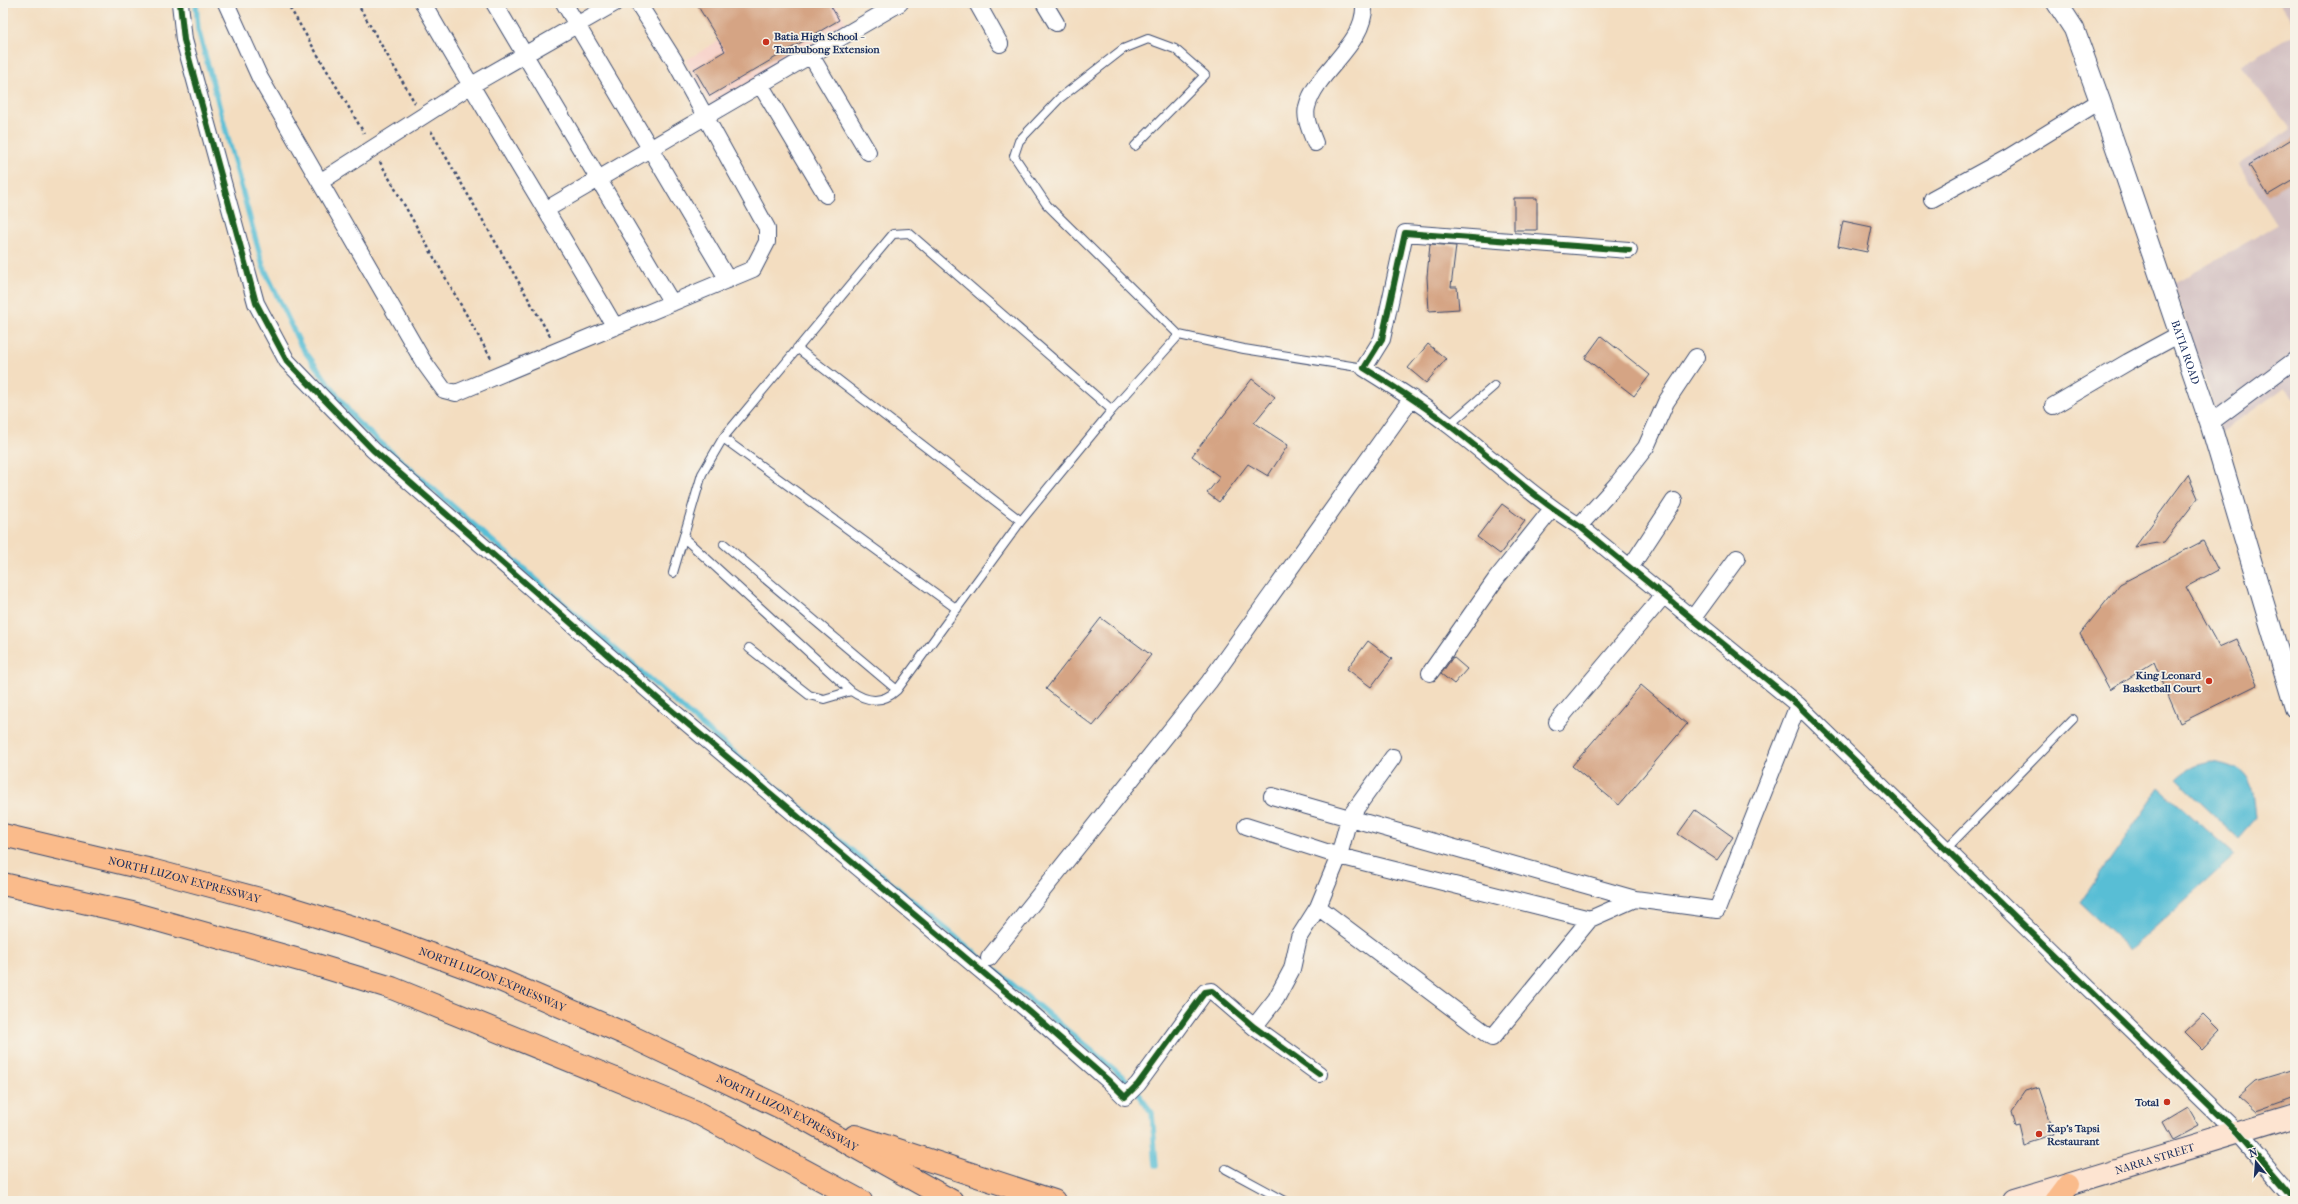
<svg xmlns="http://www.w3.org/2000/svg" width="2298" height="1204" font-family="'IM FELL French Canon',serif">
  <rect width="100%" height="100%" fill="#f7f3e8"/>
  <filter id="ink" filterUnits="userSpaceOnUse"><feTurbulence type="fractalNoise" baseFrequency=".025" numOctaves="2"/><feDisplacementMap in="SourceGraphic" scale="8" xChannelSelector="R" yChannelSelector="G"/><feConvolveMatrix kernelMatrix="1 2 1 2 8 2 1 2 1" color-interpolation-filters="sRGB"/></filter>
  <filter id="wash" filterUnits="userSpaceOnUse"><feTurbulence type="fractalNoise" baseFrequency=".012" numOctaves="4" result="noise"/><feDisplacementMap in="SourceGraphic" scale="16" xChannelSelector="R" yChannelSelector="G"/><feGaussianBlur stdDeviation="0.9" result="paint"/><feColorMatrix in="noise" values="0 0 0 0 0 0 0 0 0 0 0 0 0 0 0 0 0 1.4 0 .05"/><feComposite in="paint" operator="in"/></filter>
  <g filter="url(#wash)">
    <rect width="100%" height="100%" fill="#f3ddc0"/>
    <path fill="#f7d1c9" d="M781,3H835L847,24L711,105L685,61Z"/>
    <path fill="#d2bfc1" d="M2280,3H2295V26Z
      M2295,34V400L2284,388L2222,432L2174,284L2277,225L2239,165L2291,129L2240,66Z"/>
    <path fill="#58bed5" stroke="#3a769a" d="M2212,762C2250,767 2253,782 2256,817L2238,838L2176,779C2188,768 2196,764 2212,762Z
      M2160,788L2235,855L2130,950L2080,903Z"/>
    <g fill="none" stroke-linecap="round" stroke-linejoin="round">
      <path stroke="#58bed5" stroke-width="5.5" d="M196,3L198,29L263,266L301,346L356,421L706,729L1128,1081L1152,1113L1156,1166"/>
    </g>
    <g id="blocks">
      <path fill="#d5a484" d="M696,3H829L839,20L710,96L694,69L725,51Z
        M2295,137V179L2268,195L2249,165Z
        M1514,198H1537V230H1514Z
        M1843,221L1872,227L1867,252L1838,246Z
        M1430,244L1456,246L1451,287H1457L1459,309L1429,311L1427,277Z
        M1601,336L1650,375L1634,396L1585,358Z
        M1428,344L1446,359L1426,383L1408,368Z
        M1252,379L1275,397L1254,423L1288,445L1268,476L1248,464L1219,502L1207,493L1220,477L1192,456Z
        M2188,475L2198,498L2164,542L2135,547Z
        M1502,504L1525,521L1500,554L1477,537Z
        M2203,541L2218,570L2186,587L2219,647L2237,639L2257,685L2180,723L2154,662L2110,690L2080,634L2120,584Z
        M1101,618L1151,655L1093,726L1046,689Z
        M1368,641L1392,659L1371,687L1347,669Z
        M1453,657L1467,669L1454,684L1441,674Z
        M1641,685L1687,724L1619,805L1572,766Z
        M1695,810L1733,837L1717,860L1678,834Z
        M2204,1014L2220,1030L2202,1049L2185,1032Z
        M2295,1069V1098L2256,1112L2238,1096L2255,1081Z
        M2039,1087L2055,1135L2024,1145L2019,1124L2015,1125L2011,1111L2025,1091Z
        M2187,1107L2198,1126L2172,1140L2162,1122Z"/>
    </g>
  </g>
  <g filter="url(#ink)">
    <use href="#blocks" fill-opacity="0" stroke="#3b496d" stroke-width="1"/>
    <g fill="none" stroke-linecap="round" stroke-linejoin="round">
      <defs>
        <path id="service" d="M1135,146L1205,75L1175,49L1148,39L1123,49L1060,98L1019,141L1014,156L1047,205L1179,335L1244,349L1364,368
          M797,348L1021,521
          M1449,425L1494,386
          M684,538L851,691C867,702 882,704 897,690
          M724,544L897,690L1021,521L1112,410L1179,335
          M673,573L702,474L723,438
          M957,609L723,438L893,234L909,233L1112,410
          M749,648L809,695L824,699L851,691
          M1946,849L2073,719
          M1226,1169L1285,1201"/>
        <path id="minor" d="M180,3L184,40L256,303L287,361L373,450L657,698L1030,1012L1109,1081L1125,1097L1138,1084L1205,992L1212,991L1254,1027L1319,1074
          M226,3L260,78L423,361L444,390L456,393L753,269L767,242V228L674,60L638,3
          M423,3C485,112 552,218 615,327
          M494,3L672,303
          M564,3L728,280
          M977,3L1000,44
          M1044,3L1056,23
          M810,54L868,152
          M760,84L826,195
          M1315,143C1311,132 1304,119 1307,107C1316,70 1367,45 1364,3
          M320,182L470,86L615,3
          M1932,199L2009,157L2100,101
          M547,209L900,3
          M1629,250L1405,233L1382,339L1364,368C1393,386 1422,404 1450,426C1493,459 1533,497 1579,526L1798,705L2238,1134L2295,1200
          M2053,406L2128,362L2178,335
          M2210,423L2295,360
          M1579,526L1617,484L1646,447L1666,402L1696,357
          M1630,568L1674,501
          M1693,618L1737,558
          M1430,673L1496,579L1552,509
          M1557,722L1664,595
          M1272,796L1635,899L1717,910L1798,705
          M1246,826L1339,856L1590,919L1635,899
          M1318,907L1492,1038L1590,919
          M989,958L1209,682L1412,398
          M1254,1027L1276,999L1292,969L1299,937L1318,907L1339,856L1349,818L1393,757"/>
        <g id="tertiary">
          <path id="s1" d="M2057,3L2074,29L2100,101L2210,423L2295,708"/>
        </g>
        <g id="secondary">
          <path id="s2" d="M2015,1201L2295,1116"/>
        </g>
        <g id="motorway">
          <path id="s3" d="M3,835L151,870L271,902L384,937L500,980L630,1036L803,1118L952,1201"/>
          <path d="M3,884L132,913L310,963L392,988L694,1111L861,1201"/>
          <path d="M855,1136L1054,1201"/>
          <path d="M2056,1201L2068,1185"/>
        </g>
      </defs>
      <use href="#service" stroke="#3b496d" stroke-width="10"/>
      <use href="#minor" stroke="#3b496d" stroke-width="18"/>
      <use href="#tertiary" stroke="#3b496d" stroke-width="22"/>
      <use href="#secondary" stroke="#3b496d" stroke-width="24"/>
      <use href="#motorway" stroke="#3b496d" stroke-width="24"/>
      <path stroke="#3b496d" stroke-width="2.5" stroke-dasharray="3 3" stroke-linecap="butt" d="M287,3L364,133
        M357,3L415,103
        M431,131L550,336
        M380,162L492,360"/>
      <use href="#service" stroke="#fff" stroke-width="8"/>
      <use href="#minor" stroke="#fff" stroke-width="16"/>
      <use href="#tertiary" stroke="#fff" stroke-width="20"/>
      <use href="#secondary" stroke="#fde4d1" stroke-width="22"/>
      <use href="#motorway" stroke="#fabb8b" stroke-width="22"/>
      <defs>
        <path id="cycleway" d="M180,3L184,40L256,303L287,361L373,450L657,698L1030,1012L1109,1081L1125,1097L1138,1084L1205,992L1212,991L1254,1027L1319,1074
          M1629,250L1405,233L1382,339L1364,368C1393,386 1422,404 1450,426C1493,459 1533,497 1579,526L1798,705L2238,1134L2295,1200"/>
      </defs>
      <use href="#cycleway" stroke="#f7f3e8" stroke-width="8"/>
      <use href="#cycleway" stroke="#1b5e20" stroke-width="6"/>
    </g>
  </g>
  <g fill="#c8321e" stroke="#f7f3e8" stroke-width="1.5">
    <circle cx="766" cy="42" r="4"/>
    <circle cx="2209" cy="681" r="4"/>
    <circle cx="2167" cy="1102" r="4"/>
    <circle cx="2039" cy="1134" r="4"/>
  </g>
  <g text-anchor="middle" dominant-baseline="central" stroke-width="3.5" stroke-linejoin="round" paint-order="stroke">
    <g font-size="11" font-weight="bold" fill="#1b2f5e" stroke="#f7f3e8" text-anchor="start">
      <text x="774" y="36">Batia High School -<tspan x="774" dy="13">Tambubong Extension</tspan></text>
      <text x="2201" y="675" text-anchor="end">King Leonard<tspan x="2201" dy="13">Basketball Court</tspan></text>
      <text x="2159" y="1102" text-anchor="end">Total</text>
      <text x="2047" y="1128">Kap's Tapsi<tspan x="2047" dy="13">Restaurant</tspan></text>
    </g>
    <g font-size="11" fill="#1b2f5e" stroke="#f7f3e8">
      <text stroke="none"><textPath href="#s1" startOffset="373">BATIA ROAD</textPath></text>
      <text stroke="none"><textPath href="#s3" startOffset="187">NORTH LUZON EXPRESSWAY</textPath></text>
      <text stroke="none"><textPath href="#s3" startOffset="511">NORTH LUZON EXPRESSWAY</textPath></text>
      <text stroke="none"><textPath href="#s3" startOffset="835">NORTH LUZON EXPRESSWAY</textPath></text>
      <text stroke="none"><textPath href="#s2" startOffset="146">NARRA STREET</textPath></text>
    </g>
  </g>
  <rect width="2298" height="1204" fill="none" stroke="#f7f3e8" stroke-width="16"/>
  <g transform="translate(2256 1162) rotate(343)" stroke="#f7f3e8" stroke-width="3" paint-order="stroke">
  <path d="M0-3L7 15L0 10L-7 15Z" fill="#1b2f5e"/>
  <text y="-6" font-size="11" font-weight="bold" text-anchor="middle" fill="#1b2f5e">N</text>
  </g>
</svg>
